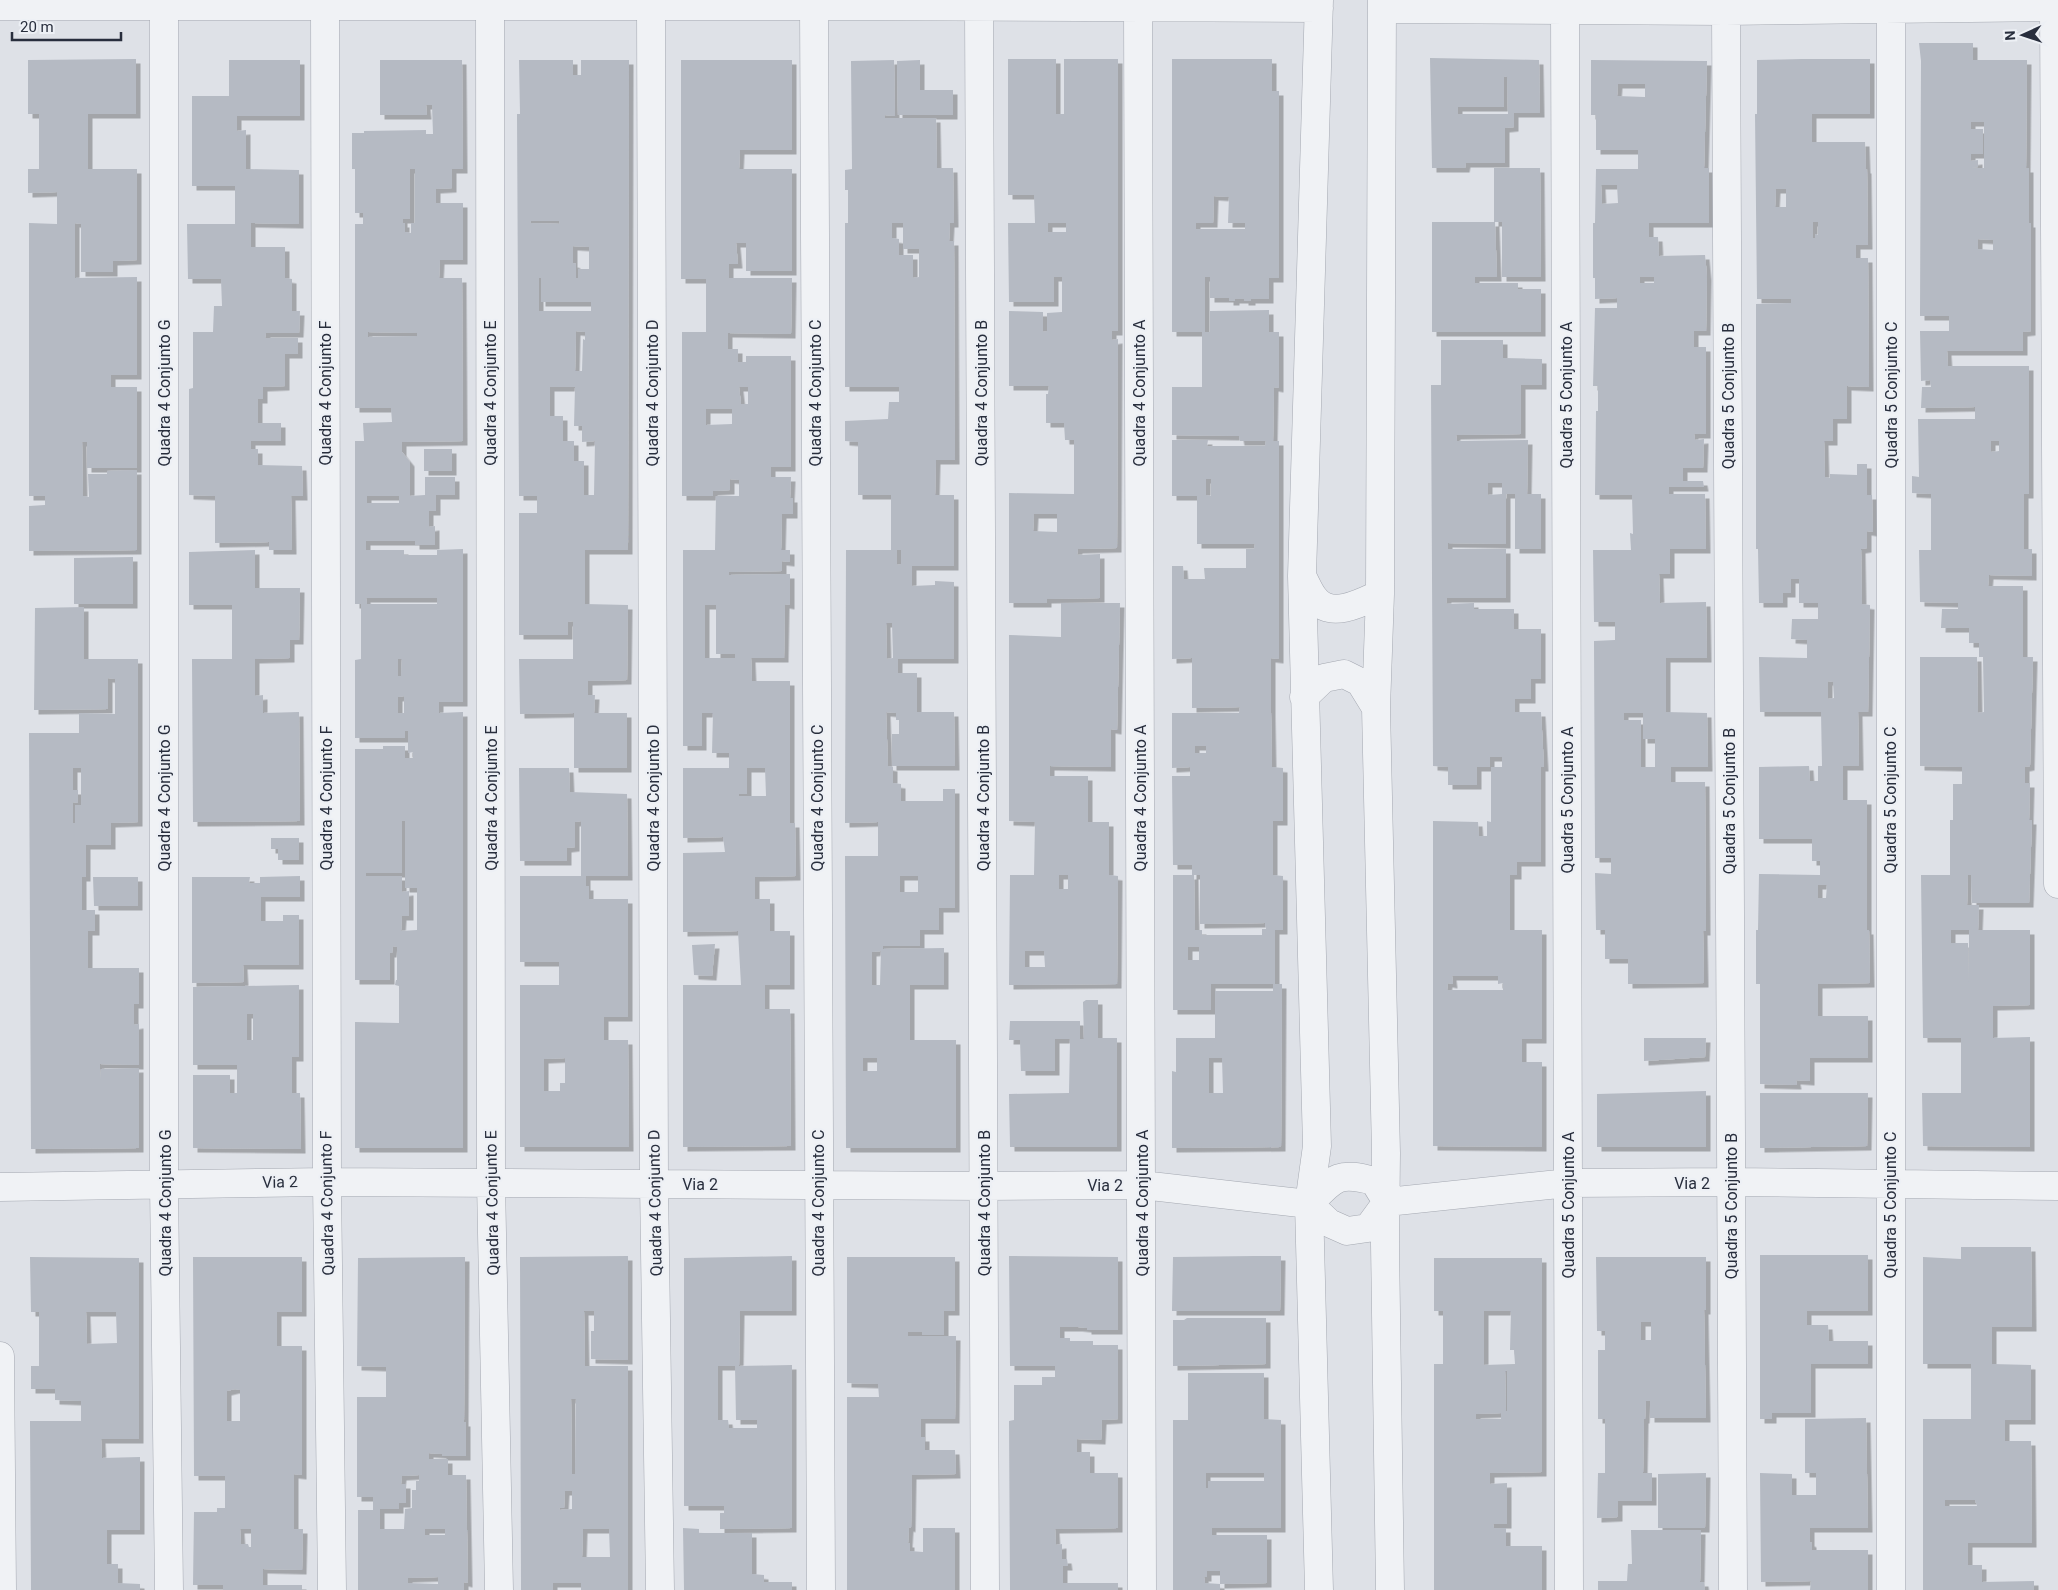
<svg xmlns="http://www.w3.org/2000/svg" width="2058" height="1590" font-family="Roboto,sans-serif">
  <defs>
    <filter id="shadow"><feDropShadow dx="4.5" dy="4.5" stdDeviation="0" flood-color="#0004"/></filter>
  </defs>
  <rect width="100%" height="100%" fill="#dee1e7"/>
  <path fill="#b5bac3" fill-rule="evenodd" filter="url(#shadow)" d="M1919,43H1973V60H2027L2026,168H2029V223H2031V331L2023,332V351H1947L1948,366H2029V494H2024V549H2032V576L1989,575L1988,586H2023V657H2033L2030,766L2025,767V783H2030L2029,820H2032L2029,903H1972L1971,875H1968L1967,905H1979L1978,930H2030V1005L1993,1006V1038L2030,1037V1147L1923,1146L1922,1093H1961V1038H1923L1921,875H1950V820H1953V784H1962V767L1920,766V657H1977L1978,713L1984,712L1983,657H1979V643H1969V628H1941L1942,609H1958V603L1920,602L1919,550H1931V494L1912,493V476L1919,477L1918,419H1975V407L1921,408L1922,387H1931L1930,380L1921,381L1920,331H1949V316H1920L1921,61ZM1971,122H1984V168H1971L1978,167V160L1971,161V154H1983V129H1971ZM1978,239L1993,240V250L1978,249ZM1991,441H1999V451L1991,452ZM1951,930H1969V983L1968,943H1951Z
    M1430,58L1539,60L1540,113H1514V127L1505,128V163H1466L1465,168H1432ZM1507,76L1508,114H1458V107H1504V77Z
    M136,59V114H88V169H137V260L113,261V272H81V224L75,223V278L137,277V375H111V387H137V468H87V442H82L83,496L89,497L88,474H107V471L137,470V550L29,551V506L45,505V496H29V223L57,224V192L28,193V169H39V114H28V60Z
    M1008,59H1056V114H1064V59H1118V331H1112V340L1118,339L1117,548L1078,549L1077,555L1100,554V598L1047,599V603H1009V493L1074,494V440H1065L1064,423H1046V394H1048L1049,386H1009V311L1043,312V332L1047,331V313L1062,312V277H1054V302H1009L1008,223H1035L1034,195H1008ZM1048,223H1066V232H1048ZM1034,514H1057V532L1033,531Z
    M1172,59H1272V91H1279V278H1269V299H1251V301H1244V299H1235V301H1229V298H1210V277H1205V332H1210V311L1269,310V332H1279V388L1274,387L1273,441H1279V659L1271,658V713L1272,767L1283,768V821H1273V875L1283,876V930H1275V984H1282L1281,1147L1172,1148V1071L1176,1072V1038H1215V991H1273V984H1211V1010H1173V875H1192V865H1173L1172,776H1190V767L1172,768V713H1239L1240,707L1192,708V658L1172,659V566H1183L1184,579H1205L1204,568H1246V549H1254L1255,544H1197V496H1172V440H1208L1207,446H1265L1266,441H1240L1239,436L1172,435V387H1202V332H1172ZM1214,196L1229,197L1228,223H1245V229H1196V223H1213ZM1206,479H1211V496L1206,495ZM1195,746H1206V753H1195ZM1194,875H1200V924L1265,923L1266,929H1262V935H1202V930H1195ZM1188,947H1199V960H1188ZM1209,1058H1222L1223,1093H1209Z
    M1802,59H1870V114H1812V142H1865L1866,169H1867L1868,245H1856V258H1868L1869,387L1847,386V419H1833V441H1824L1825,477L1830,478V474L1857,475V464H1867V495H1872L1873,532L1867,531V548L1861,549L1862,604L1870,605L1868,712H1858L1859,766H1843V800H1867V930H1869L1870,983L1818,984V1016H1868V1058H1810V1081L1796,1080L1797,1085L1760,1084V984H1756V930H1758L1759,874L1820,875V861H1812V839H1759V767L1809,766L1810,781H1818V766H1822L1821,712H1760L1759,657L1807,658V640L1791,639L1792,619H1818V603H1799V579H1791V593H1783V603H1759L1758,549H1756V304L1791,303V299H1757L1755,114H1757V60ZM1776,189H1786V207H1775ZM1813,222H1818V235L1815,234V238H1813ZM1828,681L1833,682L1834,698L1828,699ZM1818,885H1827L1826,898H1818Z
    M229,60H300V116H237V131L246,130V169L299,170V224L251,223V247H285V278L292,279V311H300L299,333H266L265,338H298V354H285V386L263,387V399H258V423H281V441H251V449H258V465L302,466L303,496H291L292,550H269V542L215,543V496L189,495V389L193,388V332H213L214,306H222L221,279H188L187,224H235V186H192V96H229Z
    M380,60H462L463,169H452V188L436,189V203H463V260H440L439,278H462L463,441L402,442V452L410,462V496L425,495V477H455V495H436V511H429V527L435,526V545H415V541H366V550H404V555H437V550L463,549V702H439V713L463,712V1148H355V1022L399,1023V986L395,985L396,980H397V947L393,946L392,953H390V980H355V749H383V746H405V758H413V752L408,753V731H405V738H355V660L361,659V604H355V441H364L363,423L392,422L391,408H355V224H363V213H355V169H352V133H364V131L426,130V134H433L432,105H426L427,115H380ZM410,169H415V223H411V233L405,232V223H403V219H410ZM368,332L417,333V336L368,337ZM367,496H399V503H367ZM366,598H437V604H367ZM398,659H402L401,676H398ZM404,696V713H398V697ZM402,821H405V888H417V930L401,931L402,916H409V891L402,892V876H366V873H402Z
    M519,60H573V75H581V60H629L628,550H585V604L628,605L627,680L588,681V695H595L594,713H627V768H574V713L520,714L519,659H573V621L568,622V635H519V513H537V496H519L517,114H520ZM531,221H559L560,224L530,223ZM573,246L589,247V269H578V278H576V264L573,263ZM539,278H541V302H591V311H539ZM576,331L585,332V340L583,339L582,371H575ZM550,387H575L574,426H582V442L595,441L594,495H584V461H574V441H563V416H550Z
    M681,60H792V150H740L739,169H792V271H746V243H736L738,264H729V278H792L791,334L728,333V349H738V362H746V356H791V467H771V477H791L790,498H793V514H782L781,550H790V562L782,561V571L729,572V575L790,574V605L785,604L784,658H751L752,681H790V823H795L796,876L755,877V899H770V931H790V985H765V1009H790L791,1146L683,1147V985H741L738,931L683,932V853L725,852L723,837L683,838V768H729V753H712L713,713H702V746H683V550H715L716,496H739V480L730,479V490L713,491V496H682V332H706V279H681ZM739,387H748V404H741ZM706,409H732V424L706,425ZM705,605H716V654H735V658H705ZM747,768H765L766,796H739V794H747Z
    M894,60L895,116L885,115V118H936L937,168H953L954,223H950L949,241H954L955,460H936L935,495H954V566H912V586L935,585V581L954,582V659H898V673H917V712H954L955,766H892V734H899V720H896V713L886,712L888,766L893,767V783L901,784V801H943V789H955V908H939V930H920V946H883V949L944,948V985H910V1040H956V1148H846L845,856H878V822L845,823L846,550H891V495H858V442L845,441V421L888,419L889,402H899V387H845V223H848V190H845V170L852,169L851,61ZM892,223H903V249H919V277L913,278V255H899V239L892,238ZM897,550H901V564L897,565ZM886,623H892L893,658L887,659ZM900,876H918V892H900ZM881,951L880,985H872V952ZM863,1058H877V1071H863Z
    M920,60V90H953V115H898L897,61Z
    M1591,60L1707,61L1704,168H1709V223H1649V237H1658L1659,256L1705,255L1707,276L1706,331H1694V347H1706V434H1694L1695,440L1704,439L1703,468H1683V481H1703L1704,487H1669V494H1705L1706,549H1670V574H1659L1660,603L1706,602L1707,658H1666V712L1707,713L1708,767H1671V782H1705L1706,931H1703L1704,983L1628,984V959H1605V930H1596L1595,873L1611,874V858H1595L1594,641L1615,640V622H1594L1593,550H1631L1630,533L1633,534L1632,495H1595L1596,411H1598V386H1593L1595,308H1617V298L1595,299V278H1593V223H1595L1596,169H1638V150H1596V115H1591ZM1618,84H1645V97L1617,96ZM1601,185H1617L1618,203L1602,204ZM1640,277H1654V283H1640ZM1624,713H1643V739H1655V767H1641V720H1624Z
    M1494,168H1540L1541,277H1502V222H1494Z
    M1432,222H1495L1497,277H1475V283H1518V289H1541V332H1432Z
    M1441,340H1503V358L1542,359V385H1521V434L1456,435L1457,441L1528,440L1527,494H1541V549H1515V494H1506V544L1448,543V549H1506V598H1447L1446,604L1474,603V609H1514V629H1541V679H1531V699H1515V712H1541L1544,767H1541V862H1517V875H1510V930H1542V1039H1522V1062H1542V1147L1433,1146V821L1478,822L1479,836H1487V821L1491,822V767H1502V757H1490V767H1477V785H1448V767L1433,766L1431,385H1441ZM1488,483H1502V494L1488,495ZM1452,976H1498V984L1503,983V990H1447L1448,983L1453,984Z
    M424,449H452V471H424Z
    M255,550V588H300L299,640H290V658L255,659V696L263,695V713L299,712L300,821L193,822L192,659H232V605H189V552Z
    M133,557V604H74V558Z
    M1061,603H1120L1117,730L1111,729V767L1050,766V776H1088V822H1109V875L1118,876L1117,984L1009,985L1010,875H1034L1035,822L1009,821V635L1061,637ZM1059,875H1068V889H1059ZM1025,951H1044L1045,967H1025Z
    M84,607V659H138V822L111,823V845H86V877H82V910H95V931H88V968H139V1004H134V1025L139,1024V1065L100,1064V1080L101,1069L139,1068V1148L31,1149L29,733H79V713L115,714V679L108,678V709L34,710L35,608ZM73,768H81V805H75V823H73V802L78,803V790H73Z
    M519,768H569L570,792L627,794L628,876H586V886H589V899H628V1017H604V1040H628L629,1147H520V985H559V962H520V876H581V821L575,822V847L567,848V861H520ZM565,1058V1083H560V1091H544V1059Z
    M271,838H299V860H278V849H271Z
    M300,876V897H261V921H283V915H299V965H243L244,982L192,983V877H250L249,883H260V877Z
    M93,877H138V906H94Z
    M715,944L712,976L694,975L692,945Z
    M299,985V1057H292V1093H300L301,1149L193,1148V1075H230V1093H237V1065H193V987ZM247,1014H253V1040H247Z
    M1086,1000H1098V1038H1117V1147H1010L1009,1094L1069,1093L1070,1039H1055V1071H1021L1020,1040H1009L1010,1021H1080V1039H1084L1083,1002Z
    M1644,1038H1706L1705,1057L1644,1061Z
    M1706,1091V1147H1597V1094Z
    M1760,1093H1868L1867,1146L1760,1148Z
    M1961,1247H2031L2032,1327H1992V1364L2031,1365V1420H2005V1441H2031L2032,1543H1968V1565H1982V1582L2034,1581V1590H1923V1419H1971V1364H1923V1257L1961,1259ZM1945,1500H1975L1977,1506H1945Z
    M1760,1255H1868V1311H1807V1325H1828L1829,1341H1868V1364H1811V1413H1772V1419H1760Z
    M628,1256V1360L591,1359V1331H594V1311H584L585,1366H628V1590H581V1583H553V1590H521L520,1257ZM571,1399H576L575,1474H572ZM565,1491H572V1509L560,1510L559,1508H564ZM583,1529H609L610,1557H582Z
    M792,1256V1311H740L739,1366L792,1365V1528L720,1529V1513H724V1506H684V1258ZM718,1366H735L736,1420H757V1428H729L728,1420H718Z
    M1009,1256L1118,1257V1330H1087V1328L1078,1327H1060V1338H1070V1341H1093V1345H1118V1419L1102,1420L1101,1440L1077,1439V1452H1090V1473H1118V1528L1055,1529L1056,1545L1062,1544V1559H1067L1068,1566H1063V1583H1118V1590H1010L1009,1421L1014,1420V1385H1042V1377H1055V1366H1010Z
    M1255,1256H1281L1280,1311H1172L1173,1257Z
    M30,1257L139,1258V1439H101L102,1458L140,1457V1530H107V1564H118V1583L140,1584V1590H31L30,1421H81V1401L55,1400V1389H31V1366H39V1312H31ZM86,1312H116L117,1343L87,1344Z
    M193,1257H302V1312H277V1346H302V1475L294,1474V1529H303L302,1570L263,1569V1585H302V1590H223V1585H193L194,1512H217V1508H225V1476H194ZM235,1389L240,1390V1421H227V1391ZM240,1529H251V1547H249L248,1544H241Z
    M465,1257L464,1422H466V1456H442V1454L429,1453V1459H448V1475H466L468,1583L464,1582V1590H358V1510H373V1497H357V1397H386V1367L357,1366L358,1258ZM419,1475V1481H416V1490H412V1508L405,1509L404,1529H380V1509H399V1503H406V1484H401L402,1476ZM425,1529H445V1535H425ZM438,1577V1584L408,1583V1578Z
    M847,1257H955V1311H944V1335H922V1332H908V1336H956L955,1419H921V1437H925V1450H955L956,1474L912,1475L911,1528L909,1527L908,1543H910V1551L923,1552V1528H955V1590H847V1397H879L878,1384L847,1383Z
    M1596,1257H1706V1310H1704L1706,1418H1650V1401H1646L1645,1419H1644L1643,1473H1652V1501H1618V1517L1597,1518L1598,1473H1605V1419H1598V1350H1605V1331H1597ZM1641,1322H1651V1340H1641Z
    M1434,1258H1542V1472L1490,1473V1484L1507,1483V1524H1493L1494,1528H1506V1546H1542V1590H1434V1364H1443V1311H1434ZM1484,1311H1511L1510,1350H1514L1515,1364L1484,1365ZM1507,1370V1411H1506L1505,1371ZM1501,1413V1419H1476V1414Z
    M1187,1318H1266V1364L1173,1366V1320H1184Z
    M1188,1373H1264V1419L1281,1420V1528H1212V1535H1267V1583L1220,1584V1571H1207V1577H1204L1205,1583L1220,1584V1590H1173V1420H1188ZM1206,1473H1264V1481H1208V1488H1206Z
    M1866,1418L1868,1528H1810V1542L1812,1543V1550H1868V1590H1810L1811,1581L1761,1582L1760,1473L1792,1474V1495H1816V1473H1805V1419Z
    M1706,1473L1705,1528H1658V1474Z
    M683,1528L699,1529V1533H752V1574L764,1575V1582H792V1590H684Z
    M1631,1530H1701L1700,1582H1704L1705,1590H1598V1581H1627L1628,1564H1632Z"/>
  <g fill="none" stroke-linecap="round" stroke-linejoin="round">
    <defs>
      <path id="minor" d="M1382,0L1380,594L1376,708L1386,1153L1385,1244L1390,1590
        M0,6H814L1319,8
        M164,6V1184L169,1590
        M325,6L327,1182L332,1590
        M490,6L491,1182L499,1590
        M651,6L654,1184L660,1590
        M814,6L821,1590
        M1138,6L1142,1590
        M979,7L985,1590
        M2054,7L2058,884
        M1383,9L1726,11L2058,7
        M1565,10L1569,1590
        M1891,10V1590
        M1726,11L1733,1590
        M1302,576C1306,583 1310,594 1316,600C1332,619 1363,602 1380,594
        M1304,697L1324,678L1344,674L1360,682L1376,708
        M0,1187L327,1182L984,1186L1142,1185L1309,1204
        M1387,1202L1568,1183L1731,1182L2058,1186
        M1309,1204L1329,1223L1347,1231L1368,1228L1387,1202
        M1309,1204C1334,1178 1337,1171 1374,1181L1387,1202
        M0,1356L2,1590
        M1319,1590L1309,1204L1317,1146L1302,576L1319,0"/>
    </defs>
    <use href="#minor" stroke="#a4a8b1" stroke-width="29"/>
    <use href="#minor" stroke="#f0f2f5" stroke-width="28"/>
  </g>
  <g text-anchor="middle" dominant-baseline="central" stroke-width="4.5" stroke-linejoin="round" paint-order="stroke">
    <g font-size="16" fill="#282e3d" stroke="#edf0f5">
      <text transform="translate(164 393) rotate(-90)">Quadra 4 Conjunto G</text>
      <text transform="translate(325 393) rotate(-90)">Quadra 4 Conjunto F</text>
      <text transform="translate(490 393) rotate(-90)">Quadra 4 Conjunto E</text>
      <text transform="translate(652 393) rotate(-90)">Quadra 4 Conjunto D</text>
      <text transform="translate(815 393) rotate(-90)">Quadra 4 Conjunto C</text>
      <text transform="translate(981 393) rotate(-90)">Quadra 4 Conjunto B</text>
      <text transform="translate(1139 393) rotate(-90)">Quadra 4 Conjunto A</text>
      <text transform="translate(1566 395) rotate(-90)">Quadra 5 Conjunto A</text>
      <text transform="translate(1891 395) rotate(-90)">Quadra 5 Conjunto C</text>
      <text transform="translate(1728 396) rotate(-90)">Quadra 5 Conjunto B</text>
      <text transform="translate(164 798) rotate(-90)">Quadra 4 Conjunto G</text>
      <text transform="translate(326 798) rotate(-90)">Quadra 4 Conjunto F</text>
      <text transform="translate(491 798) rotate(-90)">Quadra 4 Conjunto E</text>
      <text transform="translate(653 798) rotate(-90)">Quadra 4 Conjunto D</text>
      <text transform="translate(817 798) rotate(-90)">Quadra 4 Conjunto C</text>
      <text transform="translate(983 798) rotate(-90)">Quadra 4 Conjunto B</text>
      <text transform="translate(1140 798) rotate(-90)">Quadra 4 Conjunto A</text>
      <text transform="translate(1567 800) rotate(-90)">Quadra 5 Conjunto A</text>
      <text transform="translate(1890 800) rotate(-90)">Quadra 5 Conjunto C</text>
      <text transform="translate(1729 801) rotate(-90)">Quadra 5 Conjunto B</text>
      <text transform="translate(280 1182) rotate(-1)">Via 2</text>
      <text x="1692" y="1183">Via 2</text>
      <text x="700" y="1184">Via 2</text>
      <text x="1105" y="1185">Via 2</text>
      <text transform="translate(165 1203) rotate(-90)">Quadra 4 Conjunto G</text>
      <text transform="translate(327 1203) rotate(-91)">Quadra 4 Conjunto F</text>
      <text transform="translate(492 1203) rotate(-91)">Quadra 4 Conjunto E</text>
      <text transform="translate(655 1203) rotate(-91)">Quadra 4 Conjunto D</text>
      <text transform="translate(818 1203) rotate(-90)">Quadra 4 Conjunto C</text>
      <text transform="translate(984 1203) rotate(-90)">Quadra 4 Conjunto B</text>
      <text transform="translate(1142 1203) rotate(-90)">Quadra 4 Conjunto A</text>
      <text transform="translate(1568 1205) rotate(-90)">Quadra 5 Conjunto A</text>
      <text transform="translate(1890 1205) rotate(-90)">Quadra 5 Conjunto C</text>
      <text transform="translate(1731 1206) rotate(-90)">Quadra 5 Conjunto B</text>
    </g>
  </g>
  <g transform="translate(2023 35) rotate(267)" stroke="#edf0f5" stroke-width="4" paint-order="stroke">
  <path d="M0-4L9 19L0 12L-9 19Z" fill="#282e3d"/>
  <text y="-8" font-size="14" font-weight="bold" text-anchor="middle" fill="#282e3d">N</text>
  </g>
  <path d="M12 32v8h109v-8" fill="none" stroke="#282e3d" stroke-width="2.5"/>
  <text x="20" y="32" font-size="15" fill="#282e3d" stroke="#edf0f5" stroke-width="4" paint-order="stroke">20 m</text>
</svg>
